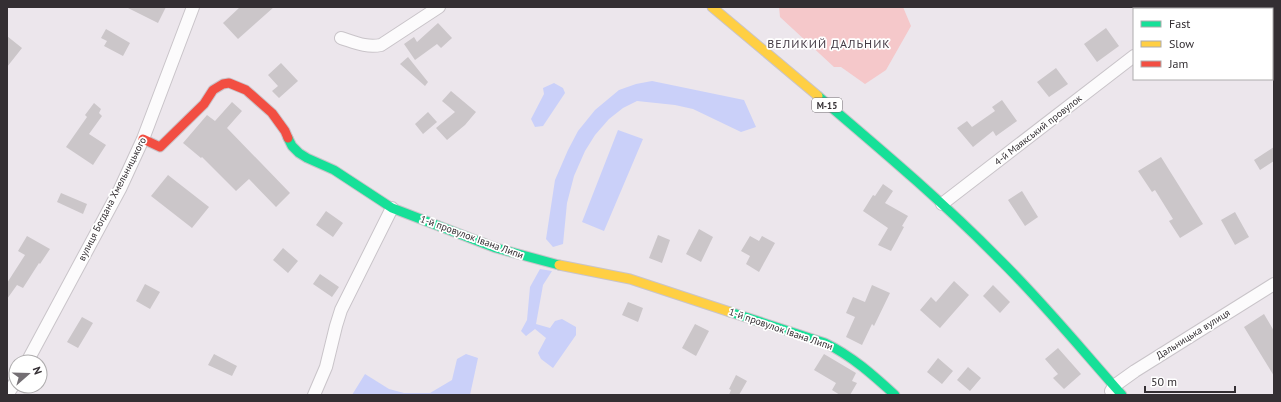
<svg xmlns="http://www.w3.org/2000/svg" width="1281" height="402" font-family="'PT Sans',sans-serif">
  <rect width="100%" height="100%" fill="#ece6ec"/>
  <path fill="#f5c8ca" d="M779,7H903L911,26L886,70L865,84L841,67H834L780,17Z"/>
  <path fill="#cad0f9" d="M652,81L744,100L756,127L741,132L693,109L675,105L637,101L623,108L609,119L595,135L585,151L574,176L567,203L563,244L553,247L546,239L555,180L568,150L578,131L595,110L619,90L636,84Z
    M554,83L563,88L565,93L543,126L535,127L531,119L544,94L543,88Z
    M618,130L643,139L604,231L582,222Z
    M540,269L552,271L543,285L536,324L550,328L555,321L562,319L576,327V335L553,368L541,359L538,353L546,338L535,329L526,336L521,331L527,320L530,287Z
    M466,354L478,358L470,395H352L365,374L389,389L404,393H430L452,380L457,359Z"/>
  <path fill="#cbc6c9" d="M126,7H166L158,23Z
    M240,7H274L238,39L223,23Z
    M438,23L452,38L441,48L437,44L415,60L404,44L414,37L417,42Z
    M1106,28L1119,46L1097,62L1084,44Z
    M106,29L130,43L123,56L104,46L107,41L101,38Z
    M7,36L22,48L7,67Z
    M408,57L428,82L425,86L400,64Z
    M281,63L298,81L279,98L272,91L278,86L268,75Z
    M1056,68L1068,84L1049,97L1037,82Z
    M451,91L476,112L465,125L447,140L436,128L455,112L442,101Z
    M1002,100L1017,121L996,136L993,131L973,147L957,128L967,121L972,127L995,111L992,107Z
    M232,102L242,111L227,128L290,193L276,207L249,179L236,191L202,157L201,158L183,143L207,115L215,121Z
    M94,103L101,109L99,113L102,116L89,134L106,145L93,165L66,147L87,117L85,115Z
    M428,112L437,122L423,134L415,124Z
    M1274,147V161L1260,170L1254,160Z
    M1161,157L1203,224L1180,238L1169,221L1173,219L1155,190L1152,192L1138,171Z
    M168,175L209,207L192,228L151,196Z
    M883,184L893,191L885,203L908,216L902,226L904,227L891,251L878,245L888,228L863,211L873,195L875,196Z
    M1022,191L1038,217L1025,226L1008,200Z
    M61,193L87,204L83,214L57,202Z
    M326,211L343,223L333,237L316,225Z
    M1235,212L1249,237L1235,245L1221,220Z
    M699,229L713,237L701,262L686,254Z
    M658,235L670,240L662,263L649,258Z
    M27,236L50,249L40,264L39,263L23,288L17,285L7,299V283L25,255L18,251Z
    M750,236L759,241L762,236L775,243L759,272L746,264L750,256L741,251Z
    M283,248L298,261L288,273L273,260Z
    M320,274L339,287L332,297L313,284Z
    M954,281L969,295L940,328L920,310L931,297L936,302Z
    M145,284L160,292L150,309L136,301Z
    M872,285L890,293L874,326L872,324L862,345L846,337L855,317L846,313L853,297L865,302Z
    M993,285L1010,302L1000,313L983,296Z
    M628,302L643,308L638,322L622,315Z
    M1264,314L1274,331V376L1244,327Z
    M82,317L93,323L78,348L67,342Z
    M695,324L709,331L696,356L682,348Z
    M1058,348L1081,374L1064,389L1053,378L1058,374L1045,359Z
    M214,354L237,366L232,376L208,365Z
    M824,354L856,373L852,381L857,383L850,395H840L832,390L836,383L814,370Z
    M938,358L953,371L942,384L927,372Z
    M968,367L981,378L970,391L957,380Z
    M736,375L747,381L739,395H729L731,390L729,389Z"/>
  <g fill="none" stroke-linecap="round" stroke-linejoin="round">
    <defs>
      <path id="street" d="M1195,9L1197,7
        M341,38C354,42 366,48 381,45L439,7
        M942,204L1134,56
        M27,362L120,189L143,139L193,7
        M1111,391L1114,386L1135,371L1274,284
        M7,395L16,381
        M314,395L326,367L336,326L341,310L392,208"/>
      <path id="fast" d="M818,96C879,148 941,200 998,258C1042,301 1081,349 1122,395
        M288,138L292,146L299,153L307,158L334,170L392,208L496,248L559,265
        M730,312L825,343C852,356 873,375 895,395"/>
      <path id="slow" d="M712,7L818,96
        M559,265L630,279L730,312"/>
      <path id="jam" d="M143,139L160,147L204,104L213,90L223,84L229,83L246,90L272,113L285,131L288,138"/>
    </defs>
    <use href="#street" stroke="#c9c4c9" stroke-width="14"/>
    <use href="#fast" stroke="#c9c4c9" stroke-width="11"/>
    <use href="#slow" stroke="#c9c4c9" stroke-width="11"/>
    <use href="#jam" stroke="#c9c4c9" stroke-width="11"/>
    <use href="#street" stroke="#fcfbfc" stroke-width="12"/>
    <use href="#fast" stroke="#16e098" stroke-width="9"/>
    <use href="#slow" stroke="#ffcf43" stroke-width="9"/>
    <use href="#jam" stroke="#f24e42" stroke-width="9"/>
  </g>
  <g text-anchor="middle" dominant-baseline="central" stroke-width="3.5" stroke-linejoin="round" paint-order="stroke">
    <rect fill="#fff" stroke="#716d70" stroke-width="1" x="812" y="98" width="30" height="14" rx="3"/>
    <g font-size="9" font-weight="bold" fill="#342f33">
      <text x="827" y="105">М-15</text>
    </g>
    <g font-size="10" fill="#342f33" stroke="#fff">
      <text transform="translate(1038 130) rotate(-38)">4-й Маякський провулок</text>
      <text transform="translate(112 199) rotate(-63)">вулиця Богдана Хмельницького</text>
      <text transform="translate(472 237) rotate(20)">1-й провулок Івана Липи</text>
      <text transform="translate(781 329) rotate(19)">1-й провулок Івана Липи</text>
      <text transform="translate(1193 334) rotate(-32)">Дальницька вулиця</text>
    </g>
    <g font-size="12" letter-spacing="1" fill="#443a44" stroke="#fff">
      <text x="829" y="43">ВЕЛИКИЙ ДАЛЬНИК</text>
    </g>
  </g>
  <rect width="1281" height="402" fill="none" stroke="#342f33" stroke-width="16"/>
  <rect x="1133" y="8" width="140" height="72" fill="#ffffff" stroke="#aeacad"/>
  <rect x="1141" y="21" width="20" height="6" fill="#16e098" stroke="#aeacad"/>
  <text x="1169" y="28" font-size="12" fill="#342f33">Fast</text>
  <rect x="1141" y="41" width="20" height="6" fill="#ffcf43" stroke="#aeacad"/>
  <text x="1169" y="48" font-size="12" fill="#342f33">Slow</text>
  <rect x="1141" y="61" width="20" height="6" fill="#f24e42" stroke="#aeacad"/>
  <text x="1169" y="68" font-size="12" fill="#342f33">Jam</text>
  <g transform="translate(28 374) rotate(70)"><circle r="19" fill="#ffffff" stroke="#aeacad"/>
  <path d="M0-3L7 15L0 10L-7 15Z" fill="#746f74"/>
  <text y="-6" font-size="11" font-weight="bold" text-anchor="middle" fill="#342f33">N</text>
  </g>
  <path d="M1145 386v6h90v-6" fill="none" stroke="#342f33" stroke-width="2"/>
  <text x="1151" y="386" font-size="12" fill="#342f33" stroke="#ffffff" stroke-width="3" paint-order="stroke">50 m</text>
</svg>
